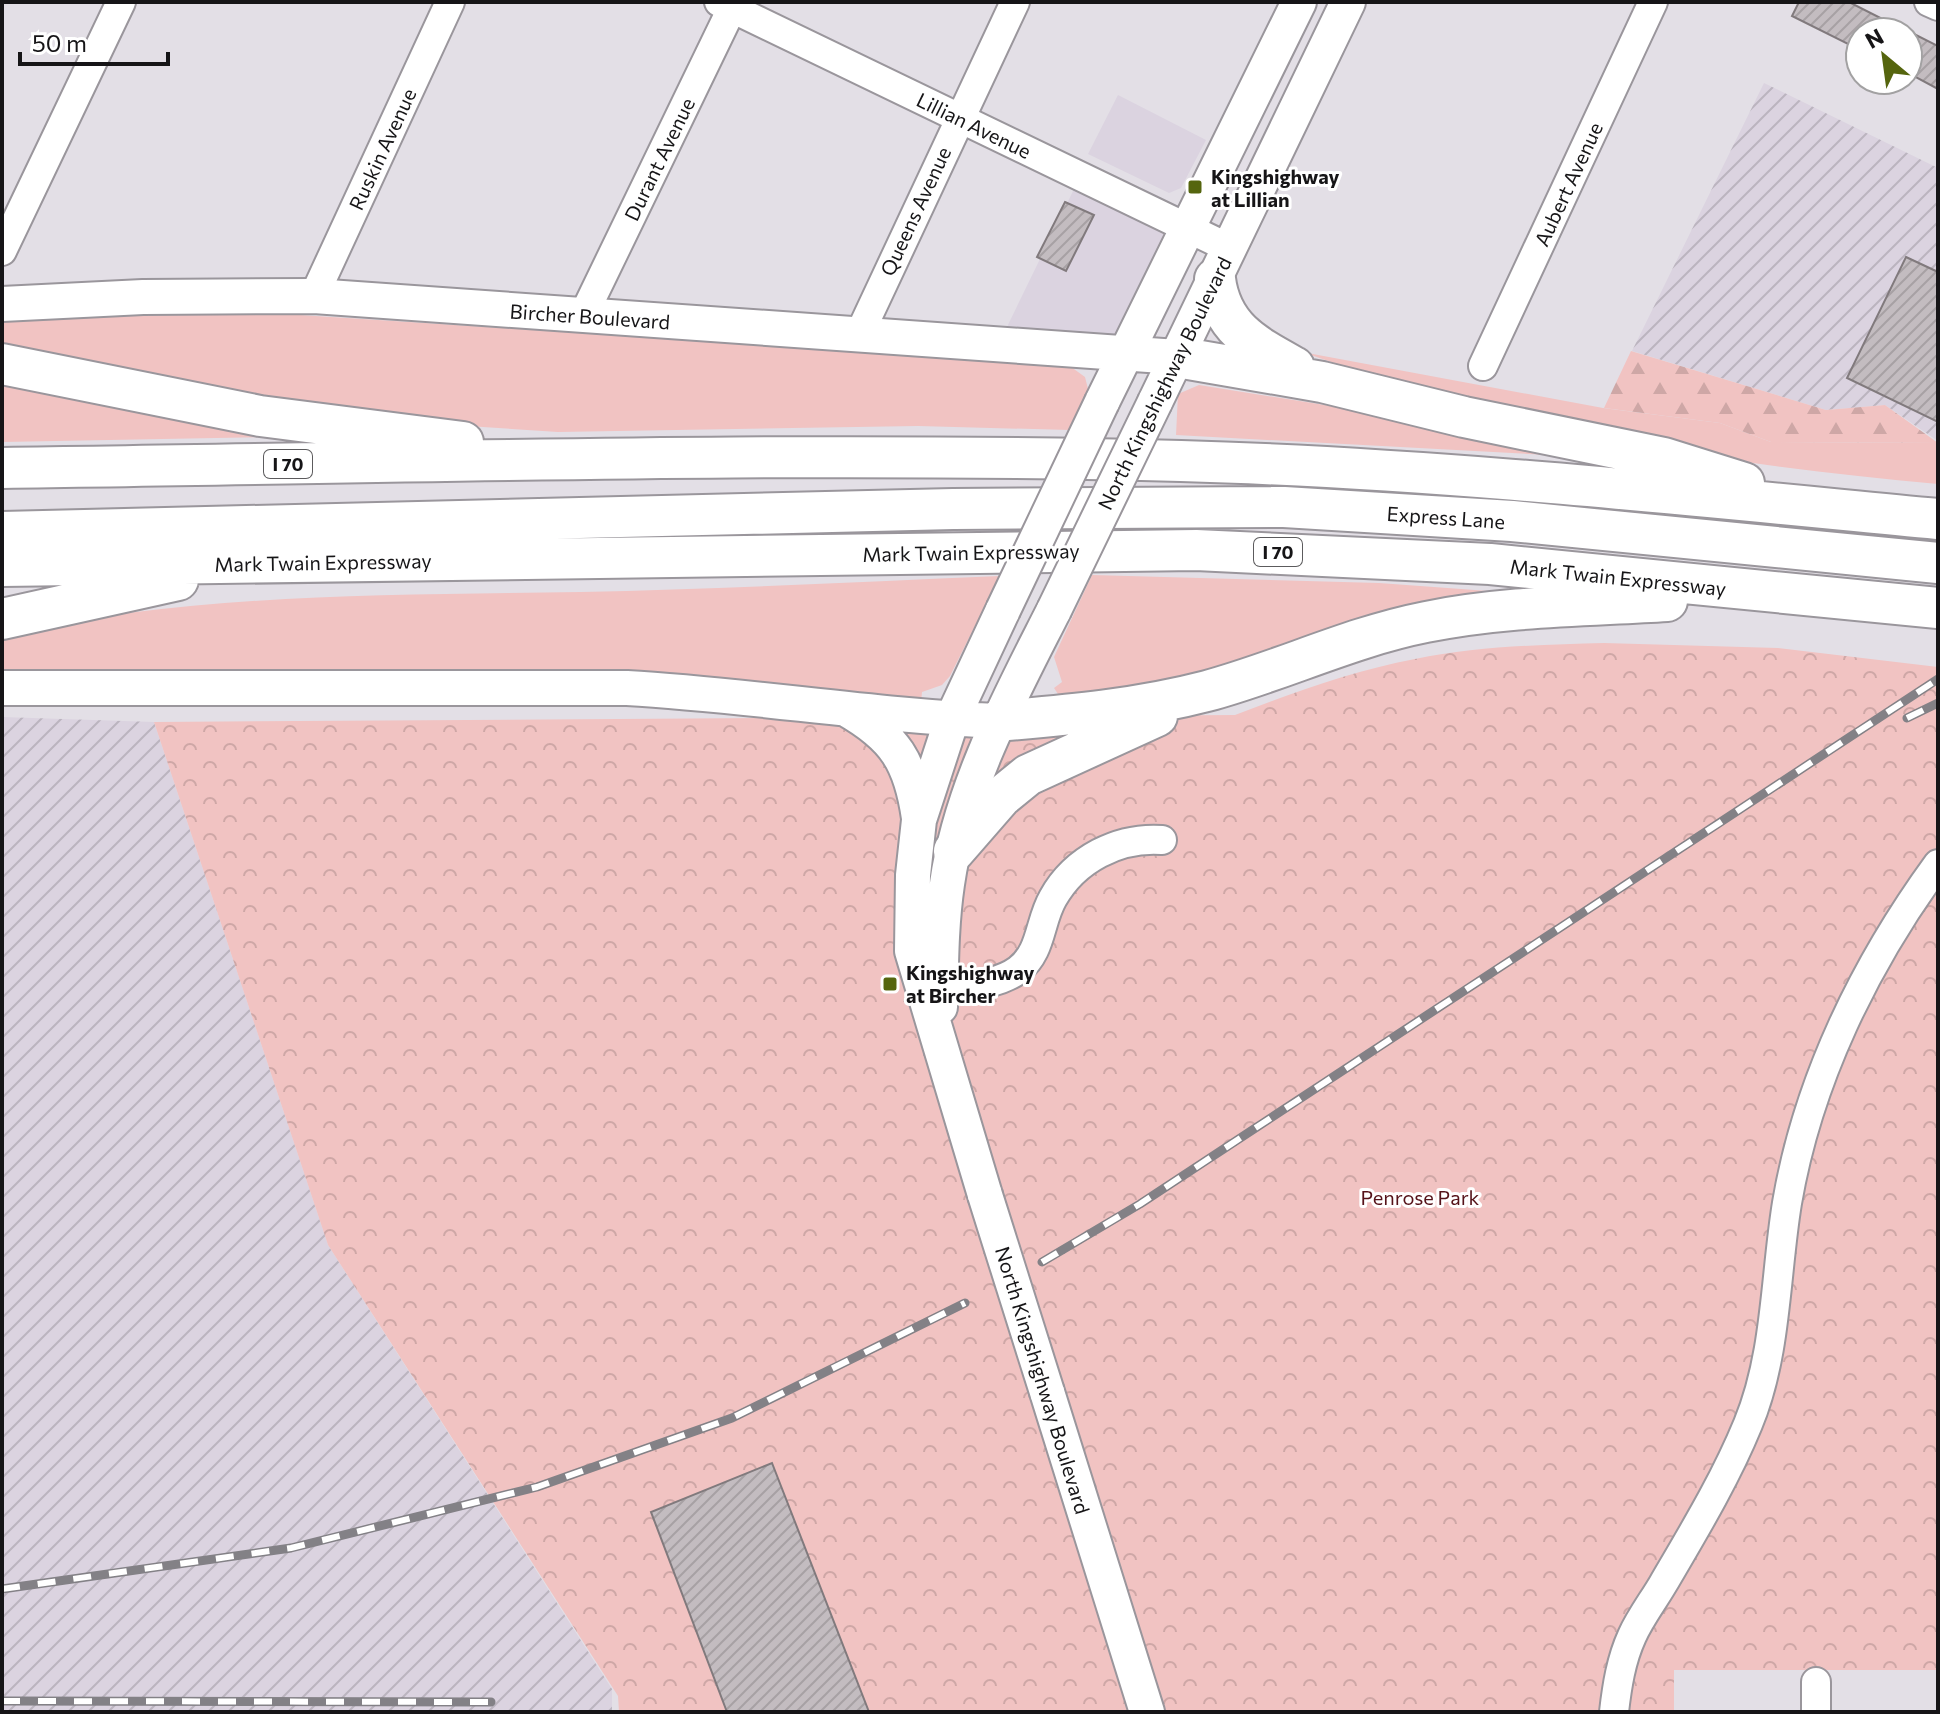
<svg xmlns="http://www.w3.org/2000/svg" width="1940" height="1714" font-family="Commissioner,sans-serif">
  <defs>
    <pattern id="industrial-furrows" width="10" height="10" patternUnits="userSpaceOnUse" patternTransform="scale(2)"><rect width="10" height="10" fill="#dbd3e0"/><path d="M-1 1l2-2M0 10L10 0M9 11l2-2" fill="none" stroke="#bbb4bf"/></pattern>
    <pattern id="forest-firs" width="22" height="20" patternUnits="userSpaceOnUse" patternTransform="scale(2)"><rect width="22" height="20" fill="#f1c3c2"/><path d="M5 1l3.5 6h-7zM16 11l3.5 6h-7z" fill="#cea7a6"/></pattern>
    <pattern id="park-crowns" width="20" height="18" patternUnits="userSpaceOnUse" patternTransform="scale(2)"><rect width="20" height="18" fill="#f1c3c2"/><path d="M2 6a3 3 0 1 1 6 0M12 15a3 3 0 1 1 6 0" fill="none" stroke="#cea7a6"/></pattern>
    <pattern id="building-hatch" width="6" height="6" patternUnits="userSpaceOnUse" patternTransform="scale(2)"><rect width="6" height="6" fill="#c3bcc0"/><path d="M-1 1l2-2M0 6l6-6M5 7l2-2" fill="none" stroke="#a7a1a4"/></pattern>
  </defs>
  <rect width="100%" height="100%" fill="#e3dfe6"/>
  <path fill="#dbd3e0" d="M1118,95L1206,140L1181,188L1169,193L1088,154Z
    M1074,189L1165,234L1168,244L1127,331L1111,338L1005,331Z"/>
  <path fill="url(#industrial-furrows)" d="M1764,83L1938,168V441L1885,405L1826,410L1632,351Z
    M2,717L154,722L328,1245L612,1689V1712H2Z"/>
  <path fill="#f1c3c2" d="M269,313L1067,364L1085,377L1089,393L1070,430L918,426L558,432L374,420L2,349V318Z
    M1302,352L1603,408L1720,423L1771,442L1938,443V484C1776,469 1610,447 1453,401C1402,386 1352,369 1302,352Z
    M2,376L273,437L2,442Z
    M1199,385L1512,435L1586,457L1176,435L1178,394Z
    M1092,575L1379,583L1529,594L1206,680L1060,697L1054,688L1062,682L1054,657Z
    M1000,576L950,676L942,685L922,692L921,703L2,676V634C198,593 383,595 581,592C721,589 860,582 1000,576Z"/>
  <path fill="url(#forest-firs)" d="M1631,351L1826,410L1885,405L1938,443L1771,442L1720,423L1604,408Z"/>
  <path fill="url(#park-crowns)" d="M1604,643L1778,648L1938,667V1670H1674V1712H619L618,1696L328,1245L154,722L1235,715C1294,692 1353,671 1415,659C1477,646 1541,645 1604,643Z"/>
  <path fill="url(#building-hatch)" stroke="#817a7d" stroke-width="2" d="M1799,2H1849L1908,32H1860V50L1792,16Z
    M1908,31L1938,46V89L1908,73Z
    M1065,202L1094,215L1066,271L1037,257Z
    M1906,257L1938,272V422L1847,378Z
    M772,1463L869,1712H727L651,1512Z"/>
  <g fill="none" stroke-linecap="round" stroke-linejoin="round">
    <defs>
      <path id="minor" d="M719,2L1229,248
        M1929,2L1938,6
        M2,251L121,2
        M314,296L450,2
        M583,316L735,2
        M859,335L1015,2
        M1483,366L1653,2
        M940,990C966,985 996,986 1018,970C1042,952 1039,922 1053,898C1075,859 1118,837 1162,840
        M1816,1682V1712
        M1614,1712C1617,1686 1621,1660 1632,1636C1640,1618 1653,1601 1663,1584C1694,1531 1725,1480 1748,1424C1777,1354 1775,1276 1787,1203C1808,1080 1865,964 1938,864"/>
      <path id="major" d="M2,304L143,297L314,296L1177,357
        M1102,402L1299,2
        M1155,402L1348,2
        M2,688H627C751,695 874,716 998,721
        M846,709C895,737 911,762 919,818
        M940,1007C941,966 941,924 947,884C961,786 1010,697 1054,610
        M985,1195L912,951L913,875L919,820L952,719L1003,610
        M1047,1392L1147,1712"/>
      <path id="highway" d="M1215,279C1221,328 1254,345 1294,367
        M1177,357L1322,382L1464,417L1664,458L1744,483
        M2,364L260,416L463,442
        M2,468C395,463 788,451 1181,461C1434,468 1686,495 1938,519
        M2,532L953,509L1284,507L1512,521L1938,563
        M2,566L1196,550L1490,564L1938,608
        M2,619L178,580
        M998,721C1069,715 1138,709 1207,691C1281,671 1350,637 1426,622C1505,606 1587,606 1667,601
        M954,851L1001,797L1028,775L1157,716"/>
    </defs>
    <use href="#minor" stroke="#9a969c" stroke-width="32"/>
    <use href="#major" stroke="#9a969c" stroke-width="38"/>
    <use href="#highway" stroke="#9a969c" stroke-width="44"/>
    <use href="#minor" stroke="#fff" stroke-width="28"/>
    <use href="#major" stroke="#fff" stroke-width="34"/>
    <use href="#highway" stroke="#fff" stroke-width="40"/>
    <defs>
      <path id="rail" d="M1907,718L1938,703
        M1042,1262L1140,1204L1938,679
        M2,1589L291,1548L537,1487L732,1418L965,1303
        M2,1701L491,1702"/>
    </defs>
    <use href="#rail" stroke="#838186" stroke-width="9"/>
    <use href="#rail" stroke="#fff" stroke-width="6" stroke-dasharray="18" stroke-linecap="butt"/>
    <defs>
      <path id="major-bridge" d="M1003,610L1102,402
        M1054,610L1155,402
        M985,1195L1047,1392"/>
    </defs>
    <use href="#major-bridge" stroke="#9a969c" stroke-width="38" stroke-linecap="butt"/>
    <use href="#major-bridge" stroke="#fff" stroke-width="34"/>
  </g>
  <g fill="#55650e" stroke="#fff" stroke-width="3">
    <rect x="1187" y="179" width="16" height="16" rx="4"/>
    <rect x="882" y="976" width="16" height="16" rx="4"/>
  </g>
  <g text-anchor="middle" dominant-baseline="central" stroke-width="6" stroke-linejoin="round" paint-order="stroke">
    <g fill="#fff" stroke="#5c5b5d" stroke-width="2">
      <rect x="264" y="450" width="48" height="28" rx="6"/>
      <rect x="1254" y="538" width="48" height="28" rx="6"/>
    </g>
    <g font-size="18" font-weight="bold" fill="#161517">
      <text x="288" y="464">I 70</text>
      <text x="1278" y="552">I 70</text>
    </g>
    <g font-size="20" fill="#161517" stroke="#fff">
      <text transform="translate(974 125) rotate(26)">Lillian Avenue</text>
      <text transform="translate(382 149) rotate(-65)">Ruskin Avenue</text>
      <text transform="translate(659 159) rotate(-64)">Durant Avenue</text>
      <text transform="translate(1568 184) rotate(-65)">Aubert Avenue</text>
      <text transform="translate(915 211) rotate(-65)">Queens Avenue</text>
      <text transform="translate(590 316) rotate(4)">Bircher Boulevard</text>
      <text transform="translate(1164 383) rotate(-64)">North Kingshighway Boulevard</text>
      <text transform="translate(1446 517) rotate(4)">Express Lane</text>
      <text transform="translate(971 552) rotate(-1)">Mark Twain Expressway</text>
      <text transform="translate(323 562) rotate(-1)">Mark Twain Expressway</text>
      <text transform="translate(1618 577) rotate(6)">Mark Twain Expressway</text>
      <text transform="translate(1043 1380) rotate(73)">North Kingshighway Boulevard</text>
    </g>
    <g font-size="20" font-weight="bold" fill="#161517" stroke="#fff" text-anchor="start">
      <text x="1211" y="176">Kingshighway<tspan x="1211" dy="23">at Lillian</tspan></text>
      <text x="906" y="972">Kingshighway<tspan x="906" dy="23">at Bircher</tspan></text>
    </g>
    <g font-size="20" fill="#551219" stroke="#fff">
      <text x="1420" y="1197">Penrose Park</text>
    </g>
  </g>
  <rect width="1940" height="1714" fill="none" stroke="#161517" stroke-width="8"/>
  <g transform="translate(1884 56) rotate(331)"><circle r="38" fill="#ffffff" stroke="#a2a1a2" stroke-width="2"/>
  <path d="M0-6L14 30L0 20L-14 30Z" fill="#55650e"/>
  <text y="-12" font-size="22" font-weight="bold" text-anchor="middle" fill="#161517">N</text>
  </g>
  <path d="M20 52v12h148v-12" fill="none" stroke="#161517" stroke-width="4"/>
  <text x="32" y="52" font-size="24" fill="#161517" stroke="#ffffff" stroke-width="6" paint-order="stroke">50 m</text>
</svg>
